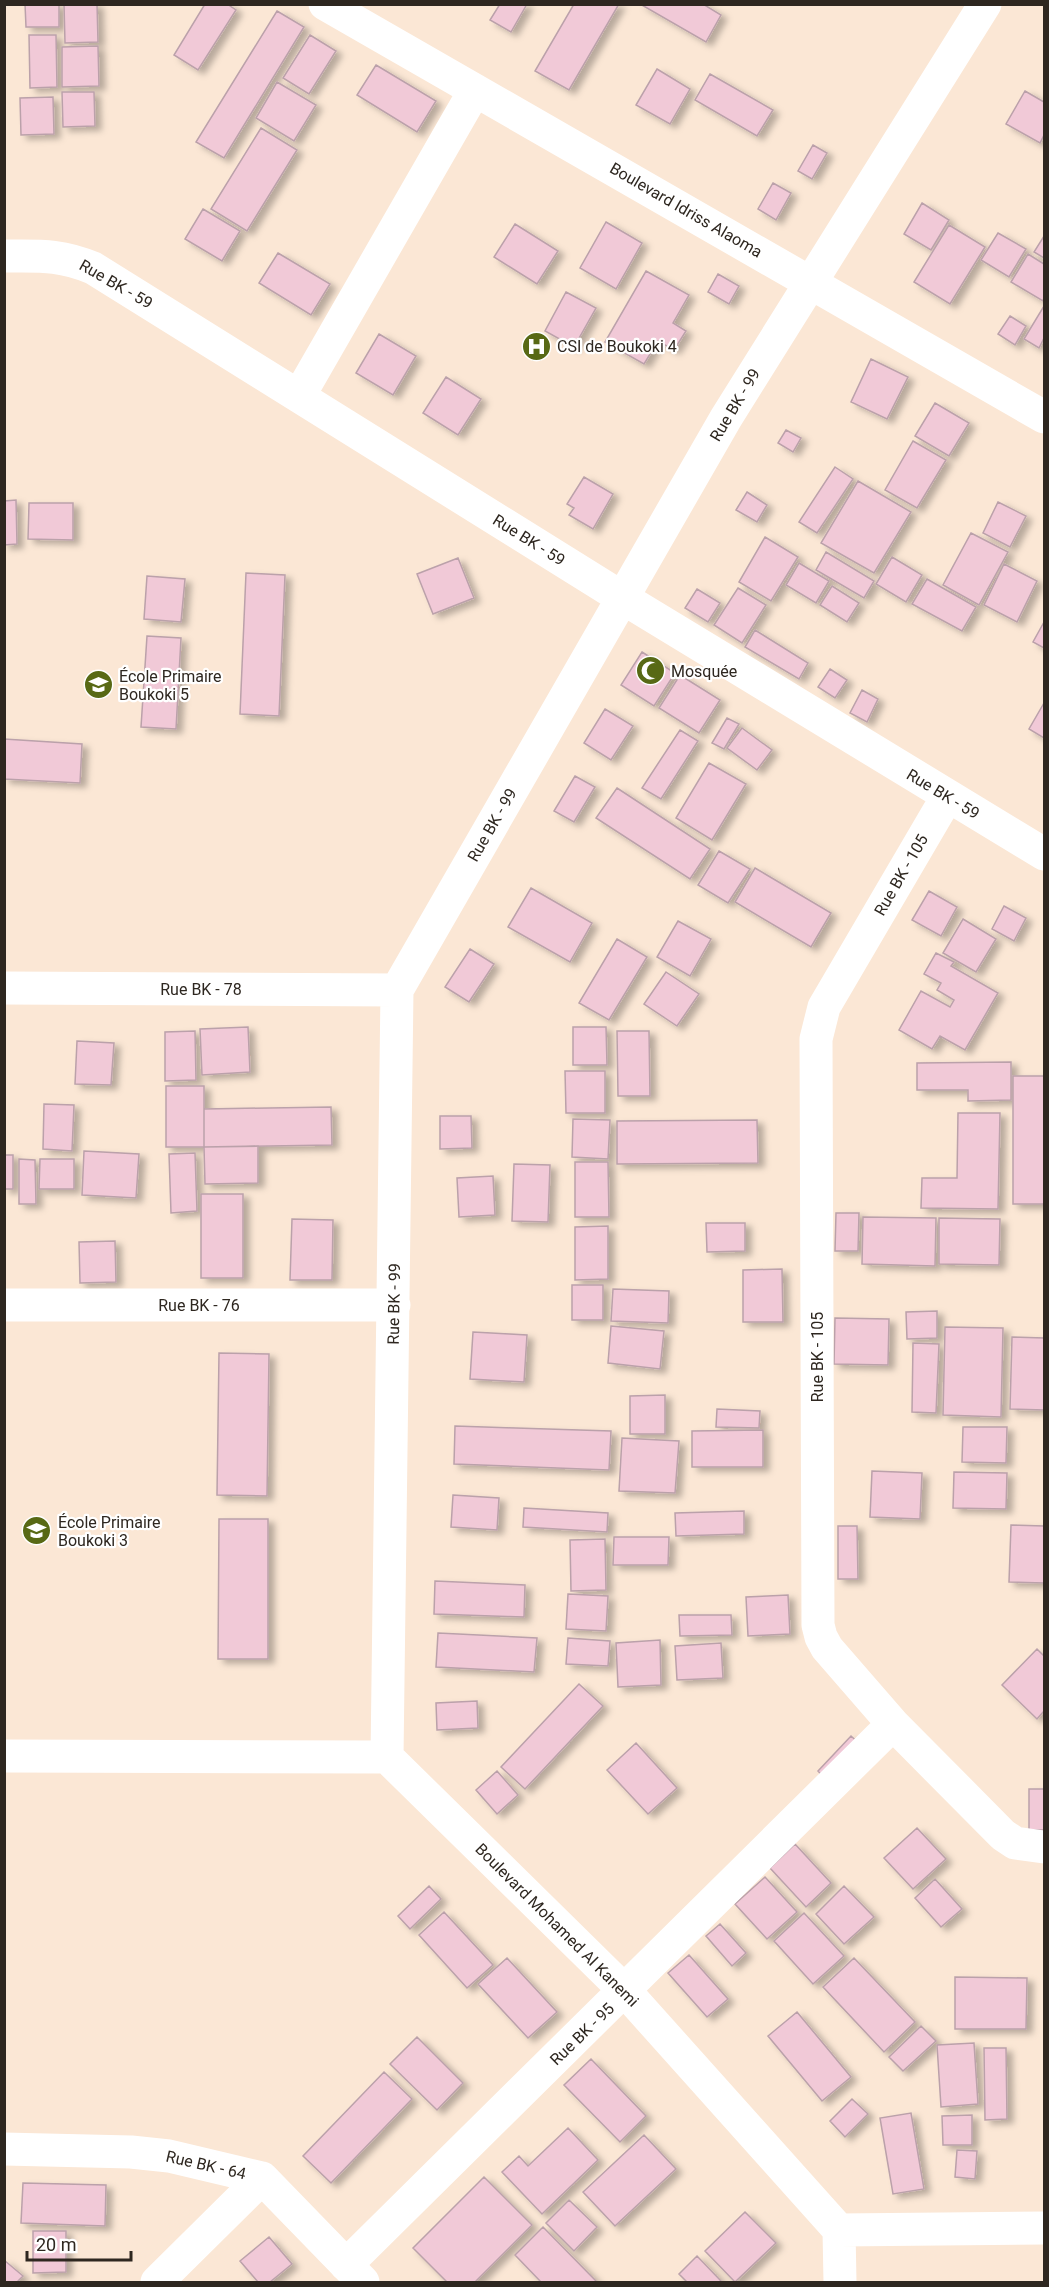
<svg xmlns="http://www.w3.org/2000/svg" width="1049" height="2287" font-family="Roboto,sans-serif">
  <defs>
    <filter id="shadow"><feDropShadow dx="6" dy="4" stdDeviation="3" flood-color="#0004"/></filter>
  </defs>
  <rect width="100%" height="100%" fill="#fbe7d5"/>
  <path fill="#f1c9d7" stroke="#bba1aa" stroke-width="1.5" filter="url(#shadow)" d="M25,4H59V27H26Z
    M64,4H97L98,42L65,43Z
    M205,4H227L236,10L198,70L174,55Z
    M500,4H527L511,32L490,20Z
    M574,4H619L569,90L535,71Z
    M640,4H703L721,15L706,42Z
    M277,11L304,27L224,158L196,142Z
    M29,35H56L57,87L30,88Z
    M310,35L336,51L309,94L283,78Z
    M98,46L99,86L62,87V47Z
    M376,65L436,101L417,132L357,95Z
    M657,69L690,89L670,124L636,105Z
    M710,74L773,110L757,136L695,100Z
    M277,82L316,105L294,141L256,118Z
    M1025,91L1044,102V135L1040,143L1006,124Z
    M62,92H94L95,126L63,127Z
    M53,97L54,134L21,135L20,98Z
    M261,128L297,150L247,231L211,209Z
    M813,145L827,153L812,179L798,171Z
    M773,183L791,193L776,220L758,209Z
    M922,203L949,220L931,250L904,234Z
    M203,209L240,231L222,261L185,239Z
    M606,222L642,243L616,289L580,268Z
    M515,224L558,251L537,284L494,257Z
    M949,225L985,247L950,304L914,282Z
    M998,233L1026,249L1009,277L981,260Z
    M1044,236V258L1034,252Z
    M278,253L330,284L311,315L259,283Z
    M1028,254L1044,264V298L1043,301L1011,282Z
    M646,271L689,295L673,323L686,331L674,350L658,341L644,364L605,342Z
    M718,274L739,286L729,304L708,292Z
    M566,292L596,308L574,347L545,331Z
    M1044,306V338L1039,348L1024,339Z
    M1010,316L1026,326L1015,345L998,334Z
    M379,334L416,356L393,395L356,373Z
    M871,359L908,377L887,419L851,402Z
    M446,377L481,399L458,435L423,413Z
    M935,403L969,423L949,456L915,436Z
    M786,430L801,438L793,452L778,443Z
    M913,441L946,460L917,508L885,490Z
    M835,467L853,479L817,533L799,522Z
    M584,477L613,494L593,529L569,515L574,508L567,504Z
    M858,481L911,512L874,573L821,543Z
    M747,492L767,505L757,522L736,510Z
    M16,500L17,544L4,545V501Z
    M998,502L1026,516L1010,547L983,533Z
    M29,503H73V540L28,539Z
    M971,533L1008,552L979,605L943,585Z
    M765,537L798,557L771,601L739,582Z
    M826,552L874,581L864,598L816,570Z
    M892,557L922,575L906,602L876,584Z
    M458,558L474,598L433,614L417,574Z
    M799,563L829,581L816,603L786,585Z
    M1004,564L1037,581L1017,622L984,605Z
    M246,573L285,575L279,716L240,714Z
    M147,576L185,579L181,622L144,619Z
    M927,579L976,607L962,631L912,604Z
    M832,586L859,603L847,622L820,605Z
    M738,588L766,605L742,643L714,625Z
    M697,589L720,603L708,622L685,608Z
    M1044,622V648L1033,642Z
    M755,630L808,663L799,679L745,647Z
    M147,636L181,638L176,729L141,727Z
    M642,652L675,673L654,706L621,685Z
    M830,669L847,680L835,698L818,687Z
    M680,675L720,700L699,733L659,708Z
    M862,690L878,699L867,722L850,713Z
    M1044,703V738L1029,729Z
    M605,709L633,726L611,760L584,743Z
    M727,718L739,724L724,749L712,743Z
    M742,728L772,750L757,770L727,748Z
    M680,730L698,741L661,799L642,788Z
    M4,739L82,744L80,783L4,779Z
    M709,763L746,784L712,840L676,818Z
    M575,776L595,787L574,822L554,811Z
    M617,788L710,849L690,879L596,818Z
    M719,851L750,869L728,903L698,885Z
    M755,868L831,913L811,947L735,902Z
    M531,888L592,923L570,962L508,927Z
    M929,891L957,907L941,936L912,920Z
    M1004,906L1026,918L1014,941L992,929Z
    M963,919L996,939L976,972L943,953Z
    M678,921L711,939L690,976L657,957Z
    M617,939L647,957L609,1020L579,1003Z
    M470,949L494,964L469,1002L445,987Z
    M936,953L954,962L951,966L998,993L965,1050L940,1036L932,1049L899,1030L921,991L950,1007L954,1000L937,990L941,983L924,974Z
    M666,972L699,994L677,1026L644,1004Z
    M248,1027L250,1072L202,1075L200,1029Z
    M573,1027H606L607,1065H573Z
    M195,1031L196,1080L165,1081V1032Z
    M617,1031H649L650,1096H618Z
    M77,1041L114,1043L111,1085L75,1084Z
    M1011,1062V1100L968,1101V1090H917V1063Z
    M565,1071H605V1113H566Z
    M1013,1076H1044V1204H1013Z
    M166,1086H204V1147H166Z
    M44,1104L74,1105L72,1151L43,1149Z
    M331,1107L332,1145L204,1147V1109Z
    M958,1113H1000L998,1209L921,1208L922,1178H957Z
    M440,1116H471L472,1148L440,1149Z
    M573,1119L610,1120L608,1159L572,1157Z
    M757,1120L758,1163L617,1164V1121Z
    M258,1146V1183L205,1184L204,1147Z
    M84,1151L139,1154L136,1198L82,1195Z
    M195,1153L197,1211L171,1213L169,1154Z
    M4,1155H13V1189H4Z
    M19,1159L35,1160L36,1204H19Z
    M40,1159H74V1189H39Z
    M575,1162H608L609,1217H575Z
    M514,1164L550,1165L548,1222L512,1221Z
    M493,1176L495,1215L459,1217L457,1178Z
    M201,1194H243V1278H201Z
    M836,1213H859L858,1251H835Z
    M863,1217L936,1218L935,1266L862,1264Z
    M939,1218L1000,1219L999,1265L939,1264Z
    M292,1219L333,1220L332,1280H290Z
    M706,1223H745V1251L707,1252Z
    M608,1226V1279L575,1280V1227Z
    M115,1241L116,1282L80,1283L79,1242Z
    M782,1269L783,1322H743V1270Z
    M572,1285H603V1320H572Z
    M613,1289L669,1291L668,1323L611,1321Z
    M937,1311V1338L907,1339L906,1312Z
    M835,1318L889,1319L888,1365L834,1364Z
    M611,1326L664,1331L660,1369L608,1363Z
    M945,1327L1003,1328L1001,1417L943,1415Z
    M473,1332L527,1335L524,1382L470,1379Z
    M1012,1337L1044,1338V1410L1010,1409Z
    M913,1343L939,1344L936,1413L912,1412Z
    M219,1353L269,1354L267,1496L217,1495Z
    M665,1395V1434H630V1396Z
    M717,1409L760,1411L759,1428L716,1427Z
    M455,1426L611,1431L609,1470L454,1464Z
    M963,1427H1007L1006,1463L962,1462Z
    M763,1430V1467H692V1431Z
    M622,1438L679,1441L675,1493L619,1491Z
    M872,1471L922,1473L920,1519L870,1517Z
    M954,1472L1007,1473L1006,1509L953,1508Z
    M453,1495L499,1498L497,1530L451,1527Z
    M524,1508L608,1513L607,1532L523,1527Z
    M744,1511V1534L676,1536L675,1513Z
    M219,1519H268V1659H218Z
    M1011,1525L1044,1526V1583L1009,1582Z
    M838,1526H857L858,1579H838Z
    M614,1537H669L668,1565H613Z
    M605,1539L606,1590L571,1591L570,1540Z
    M435,1581L525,1585L524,1617L434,1614Z
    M568,1594L608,1596L606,1631L566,1629Z
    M788,1595L790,1634L748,1636L746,1597Z
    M679,1615H731L732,1635L680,1636Z
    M438,1633L537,1638L534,1672L436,1667Z
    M568,1638L610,1641L608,1666L566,1664Z
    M660,1640L661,1685L618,1687L616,1643Z
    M721,1643L723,1678L677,1680L675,1646Z
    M1037,1649L1044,1656V1711L1037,1719L1002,1685Z
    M579,1684L603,1706L525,1789L501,1767Z
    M477,1701L478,1728L437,1730L436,1703Z
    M851,1736L863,1747L829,1783L818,1771Z
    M636,1743L677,1788L648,1814L607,1770Z
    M497,1771L518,1795L497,1814L476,1790Z
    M1029,1789H1044V1830H1029Z
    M917,1828L946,1859L913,1889L884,1858Z
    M795,1844L831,1883L806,1907L770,1868Z
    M765,1877L797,1912L767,1939L735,1904Z
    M935,1879L962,1909L941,1927L915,1898Z
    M429,1886L441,1899L410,1929L398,1916Z
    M844,1886L874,1917L844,1944L816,1914Z
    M444,1912L493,1965L467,1988L419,1935Z
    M804,1913L844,1956L813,1984L774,1941Z
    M720,1924L746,1953L732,1966L706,1936Z
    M689,1955L728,1999L707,2017L668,1973Z
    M507,1958L557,2012L528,2038L478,1984Z
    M854,1958L915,2022L884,2052L823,1987Z
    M955,1977L1027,1978L1026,2029H955Z
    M797,2012L851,2077L822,2101L768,2036Z
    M921,2026L936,2041L903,2071L889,2057Z
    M417,2037L463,2083L437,2110L390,2064Z
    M974,2043L978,2104L941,2107L937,2045Z
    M984,2048H1006L1007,2119L985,2120Z
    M591,2059L646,2116L620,2142L564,2085Z
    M384,2072L412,2099L331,2183L303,2156Z
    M852,2099L868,2114L845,2137L830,2121Z
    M911,2113L924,2189L893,2194L880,2118Z
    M972,2115V2145H943L942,2116Z
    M568,2128L598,2160L542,2214L502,2172L519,2156L528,2166Z
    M644,2135L676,2169L615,2226L583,2192Z
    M957,2150L977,2151L975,2179L955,2177Z
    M484,2177L532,2225L475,2282H447L413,2248Z
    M23,2183L106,2185L105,2226L21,2223Z
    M569,2200L597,2227L574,2251L546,2223Z
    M745,2212L776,2243L735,2282L705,2251Z
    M543,2227L596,2281L595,2282H541L515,2255Z
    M33,2231H66V2272L33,2273Z
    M269,2237L292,2264L270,2282H258L240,2261Z
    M697,2256L721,2281L719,2282H687L679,2274Z
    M4,2260L23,2276L17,2282H4Z"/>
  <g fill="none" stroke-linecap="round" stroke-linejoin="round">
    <path stroke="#fff" stroke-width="33" d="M325,4L1044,417
      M4,256C39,256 60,254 93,268L621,597L1044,854
      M299,396L475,90
      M947,797L824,1007L816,1039L818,1625L821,1637L827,1648L893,1724L1003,1835L1015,1843L1044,1847
      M4,988L397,990
      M4,1305H394
      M4,1756L387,1757L625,1991L839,2230L1044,2228
      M387,1757L397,990L726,418L985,4
      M4,2149L131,2152L169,2156L262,2178L363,2282
      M839,2230L840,2282
      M346,2265L893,1724
      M157,2282L262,2178"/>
  </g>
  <defs>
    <symbol id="hospital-disc" viewBox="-11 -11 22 22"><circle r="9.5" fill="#586915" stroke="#fff"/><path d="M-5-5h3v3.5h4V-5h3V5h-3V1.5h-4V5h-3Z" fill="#fff"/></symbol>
    <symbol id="mosque-disc" viewBox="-11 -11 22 22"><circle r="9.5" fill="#586915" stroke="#fff"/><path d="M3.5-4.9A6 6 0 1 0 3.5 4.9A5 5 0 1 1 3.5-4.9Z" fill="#fff"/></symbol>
    <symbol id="school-disc" viewBox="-11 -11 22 22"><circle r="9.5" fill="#586915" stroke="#fff"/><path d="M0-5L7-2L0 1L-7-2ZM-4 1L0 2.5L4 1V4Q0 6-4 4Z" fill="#fff"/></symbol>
  </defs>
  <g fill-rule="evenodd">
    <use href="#hospital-disc" x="520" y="330" width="33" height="33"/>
    <use href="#mosque-disc" x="634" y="654" width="33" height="33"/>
    <use href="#school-disc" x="82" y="668" width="33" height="33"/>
    <use href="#school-disc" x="20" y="1514" width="33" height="33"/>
  </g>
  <g text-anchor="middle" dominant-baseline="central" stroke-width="4.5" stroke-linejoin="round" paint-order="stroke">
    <g font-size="16" fill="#2e2720" stroke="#fff">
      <text transform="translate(686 210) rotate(30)">Boulevard Idriss Alaoma</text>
      <text transform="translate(116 284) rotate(30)">Rue BK - 59</text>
      <text transform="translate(735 405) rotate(-59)">Rue BK - 99</text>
      <text transform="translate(529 540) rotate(32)">Rue BK - 59</text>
      <text transform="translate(943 794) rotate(31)">Rue BK - 59</text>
      <text transform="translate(492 825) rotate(-60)">Rue BK - 99</text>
      <text transform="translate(901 875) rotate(-60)">Rue BK - 105</text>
      <text x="201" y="989">Rue BK - 78</text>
      <text transform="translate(394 1304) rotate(-89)">Rue BK - 99</text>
      <text x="199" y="1305">Rue BK - 76</text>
      <text transform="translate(817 1357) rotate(-90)">Rue BK - 105</text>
      <text transform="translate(557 1925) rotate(45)">Boulevard Mohamed Al Kanemi</text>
      <text transform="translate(582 2034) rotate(-44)">Rue BK - 95</text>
      <text transform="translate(206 2165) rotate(13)">Rue BK - 64</text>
    </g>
    <g font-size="16" fill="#2e2720" stroke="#fff" text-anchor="start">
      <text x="557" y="346">CSI de Boukoki 4</text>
      <text x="671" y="671">Mosquée</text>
      <text x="119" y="676">École Primaire<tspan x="119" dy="18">Boukoki 5</tspan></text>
      <text x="58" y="1522">École Primaire<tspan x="58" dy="18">Boukoki 3</tspan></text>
    </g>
  </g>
  <rect width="1049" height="2287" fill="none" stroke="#2e2720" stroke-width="12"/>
  <path d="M27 2251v9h104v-9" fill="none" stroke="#2e2720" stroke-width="3"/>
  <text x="36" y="2251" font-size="18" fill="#2e2720" stroke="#ffffff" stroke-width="4.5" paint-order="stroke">20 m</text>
</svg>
